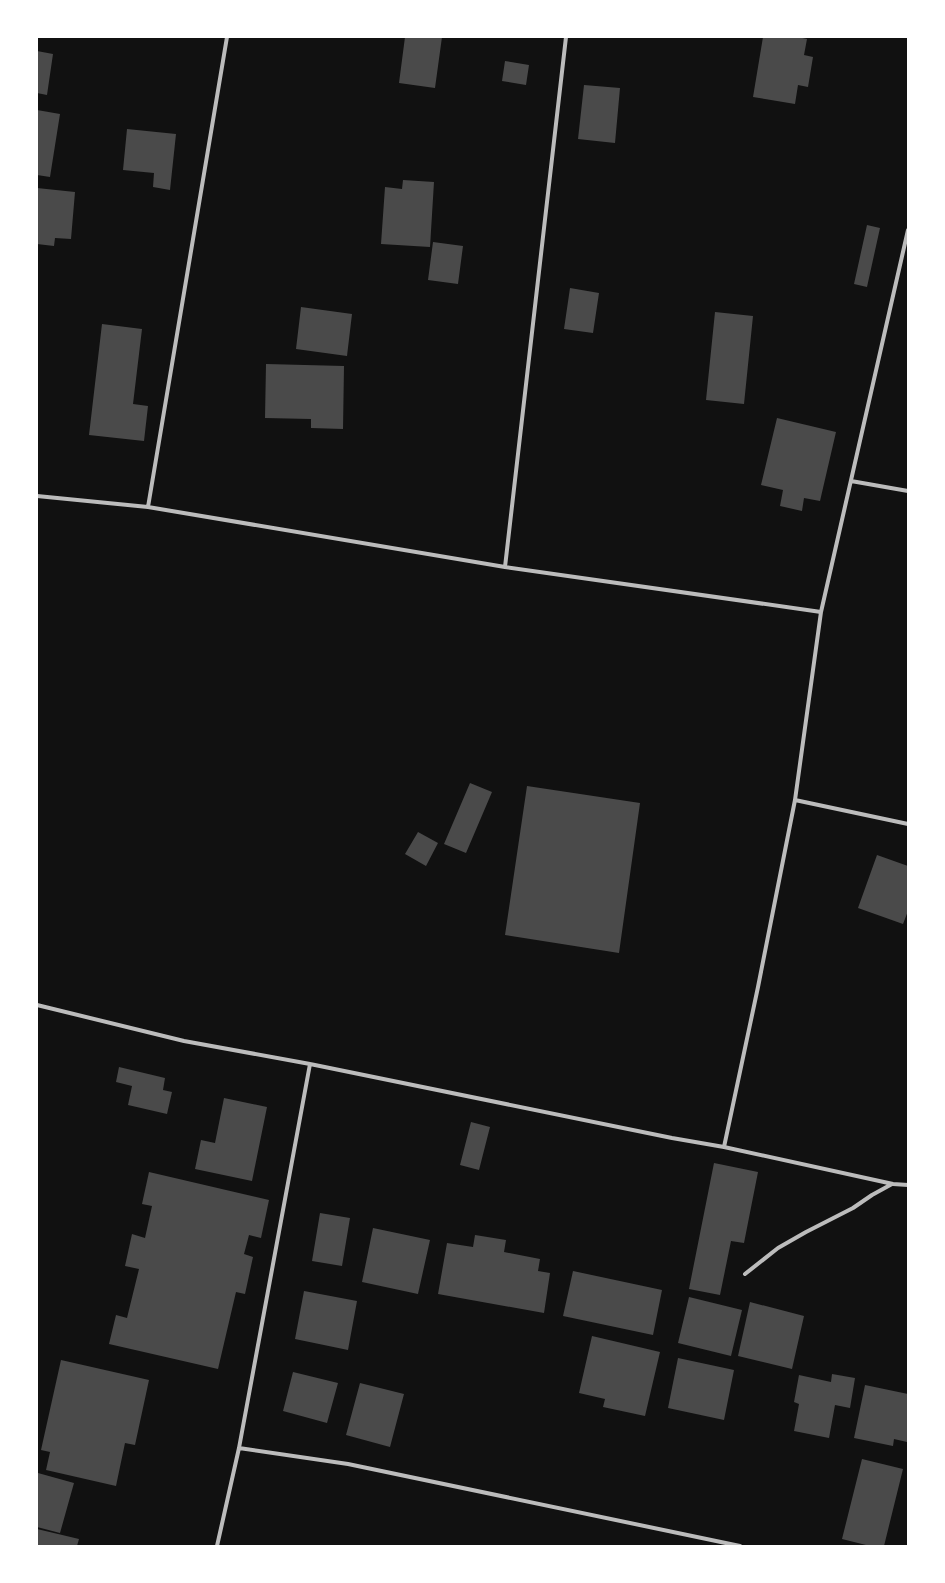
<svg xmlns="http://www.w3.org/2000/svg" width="945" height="1583" font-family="Mulish,sans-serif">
  <rect width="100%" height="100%" fill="#111"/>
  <path fill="#4a4a4a" d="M405,37H442L435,88L399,83Z
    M763,37H798L807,39L804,55L813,57L808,87L798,85L795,104L753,97Z
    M37,51L53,54L47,95L37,93Z
    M505,61L529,65L526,85L502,81Z
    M584,85L620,88L615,143L578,139Z
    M37,110L60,114L50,177L37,175Z
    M127,129L176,134L170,190L153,187L154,173L123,170Z
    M403,180L434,182L430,247L381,244L385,187L402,189Z
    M37,188L75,192L71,239L55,238L54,246L37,244Z
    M867,225L880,228L867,287L854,284Z
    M433,242L463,246L458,284L428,280Z
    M570,288L599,293L593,333L564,329Z
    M301,307L352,314L347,356L296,349Z
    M715,312L753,316L744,404L706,400Z
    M102,324L142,329L133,404L148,406L144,441L89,435Z
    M266,364L344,366L343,429L311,428V419L265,418Z
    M777,418L836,432L820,501L804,498L802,511L780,506L783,490L761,485Z
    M470,783L492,792L466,853L444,844Z
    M527,786L640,803L619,953L505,935Z
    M418,832L438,843L426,866L405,854Z
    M877,855L908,866V911L903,924L858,908Z
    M119,1067L165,1078L163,1090L172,1092L167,1114L128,1105L132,1086L116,1082Z
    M224,1098L267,1107L252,1181L195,1169L201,1140L215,1143Z
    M471,1122L490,1127L479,1170L460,1165Z
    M714,1163L758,1172L744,1243L731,1241L720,1295L689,1289Z
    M149,1172L269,1200L261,1238L249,1235L244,1254L253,1257L245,1294L236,1292L218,1369L109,1344L116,1315L127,1318L139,1269L125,1266L132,1234L145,1238L152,1206L142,1204Z
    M320,1213L350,1218L342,1266L312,1261Z
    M373,1228L430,1240L418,1294L362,1282Z
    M475,1235L506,1240L504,1252L540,1259L538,1271L550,1273L544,1313L438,1294L447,1243L473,1247Z
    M573,1271L662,1290L653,1335L563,1316Z
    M304,1291L357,1301L348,1350L295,1339Z
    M689,1297L742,1310L731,1356L678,1343Z
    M750,1302L804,1316L792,1369L738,1356Z
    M592,1336L660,1352L645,1416L603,1407L605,1399L579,1393Z
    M678,1358L734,1370L724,1420L668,1408Z
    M61,1360L149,1380L135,1445L125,1443L116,1486L46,1470L50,1452L41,1450Z
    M293,1372L338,1383L327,1423L283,1411Z
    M832,1374L855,1378L850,1408L835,1405L829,1438L794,1431L799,1404L794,1402L799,1375L831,1382Z
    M360,1383L404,1394L390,1447L346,1435Z
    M865,1385L908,1394L907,1442L894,1439L893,1446L854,1438Z
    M862,1459L903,1469L884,1546H870L842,1539Z
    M38,1473L74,1483L60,1533L37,1527Z
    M37,1529L79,1539L77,1546H37Z"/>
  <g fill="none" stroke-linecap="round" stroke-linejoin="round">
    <path stroke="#bcbcbc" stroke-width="4" d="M851,481L908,491
      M37,496L148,507L505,567L821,612
      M148,507L227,37
      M505,567L566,37
      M795,800L908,824
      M37,1005L184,1041L310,1064L672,1138L724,1147L893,1184L908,1185
      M724,1147L758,987L795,800L821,612L908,230
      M745,1274L778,1248L806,1232L853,1208L872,1195L892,1184
      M239,1448L348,1464L740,1546
      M217,1546L239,1448L310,1064"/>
  </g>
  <rect width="945" height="1583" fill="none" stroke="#ffffff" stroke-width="76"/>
</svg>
